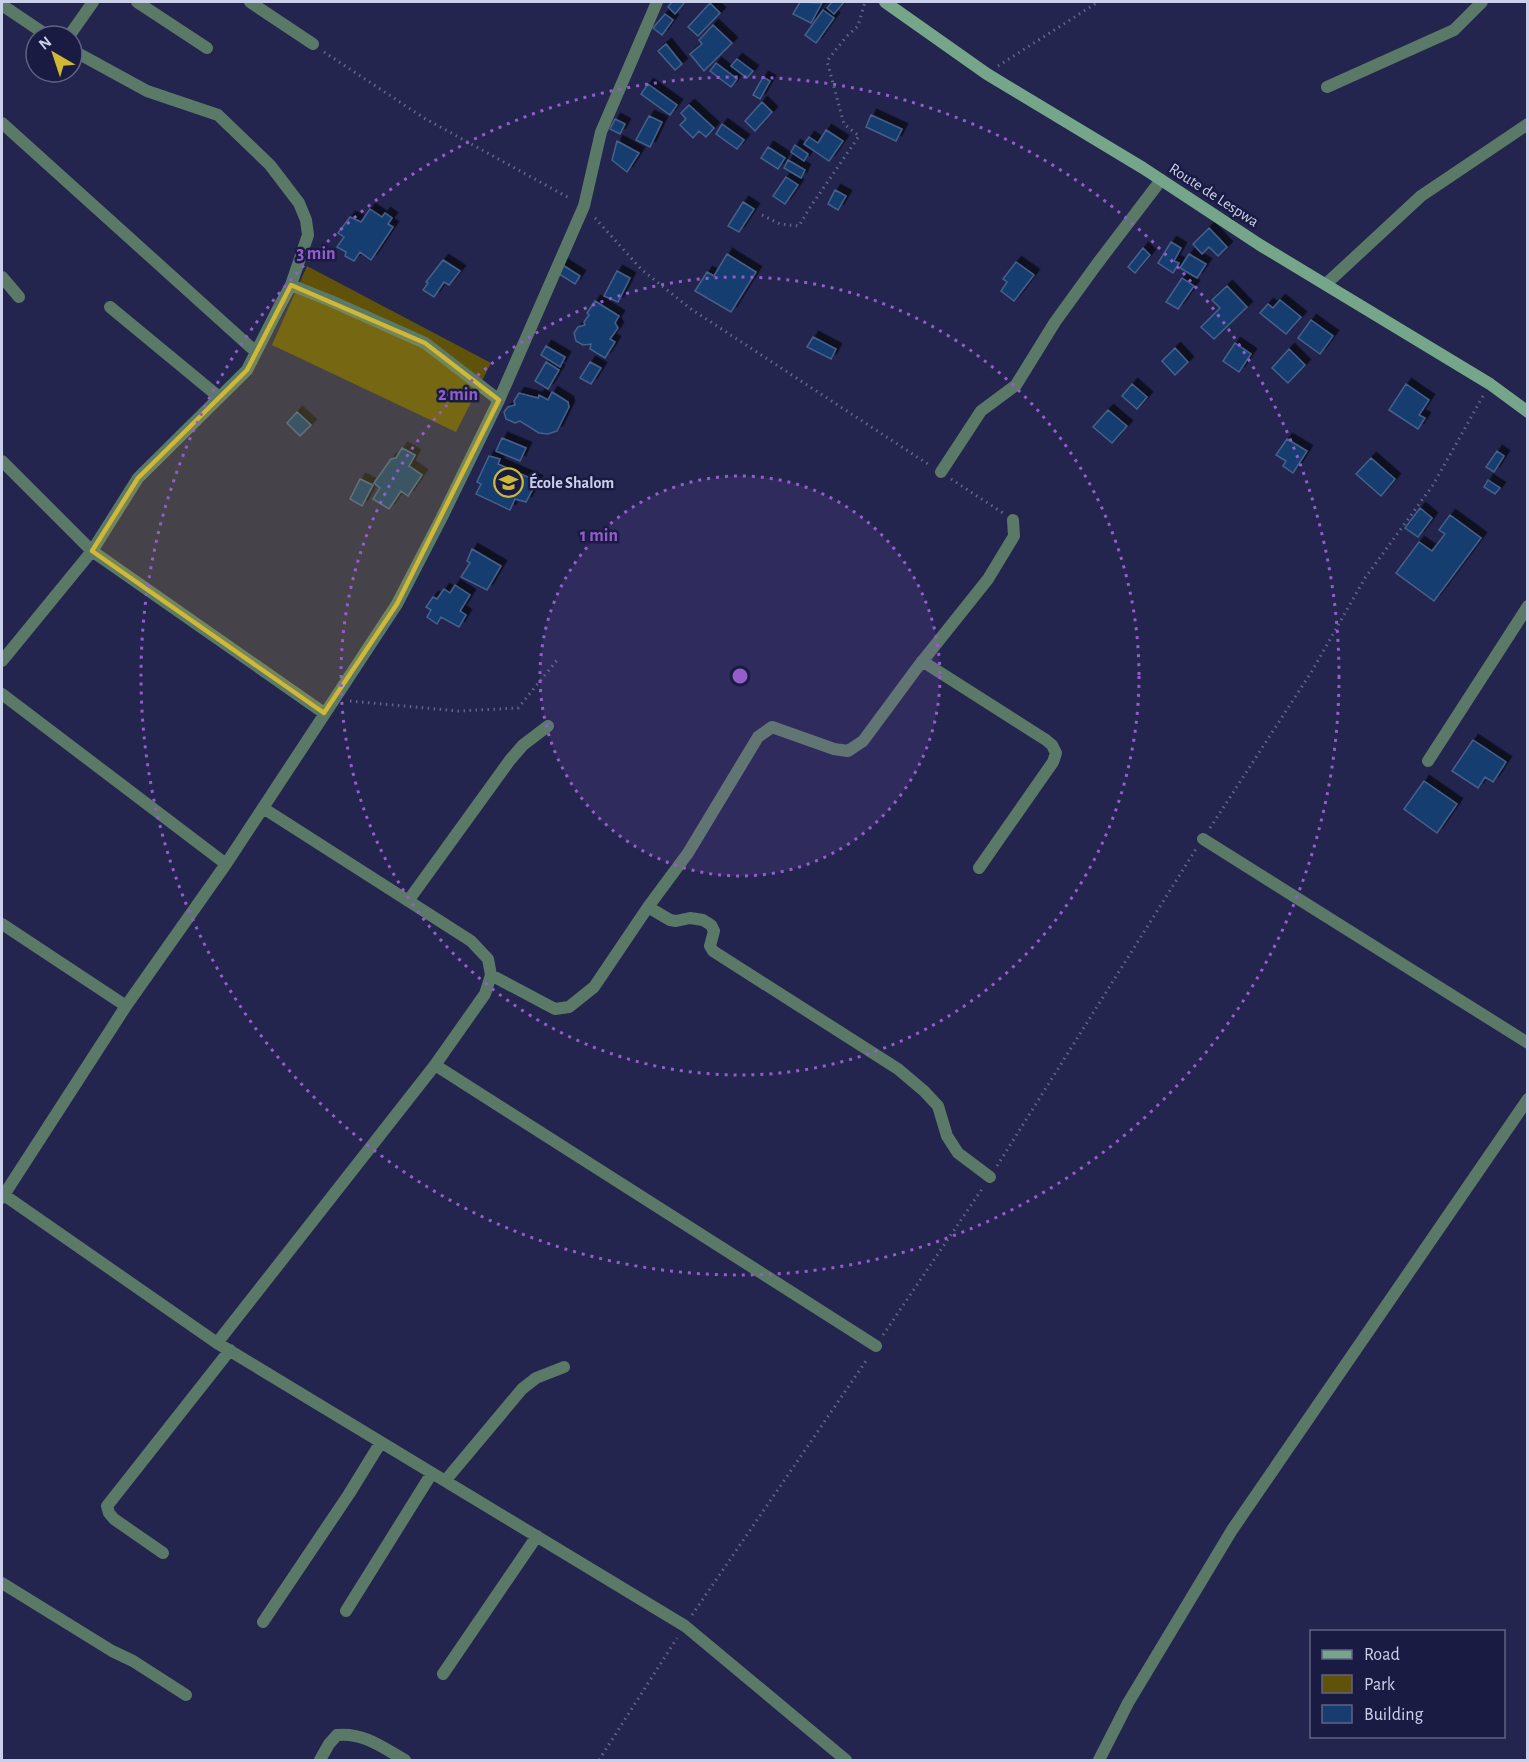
<svg xmlns="http://www.w3.org/2000/svg" width="1529" height="1762" font-family="'Alegreya Sans',sans-serif">
  <defs>
    <filter id="shadow"><feDropShadow dx="5.5" dy="-5.5" stdDeviation="0" flood-color="#0009"/></filter>
  </defs>
  <rect width="100%" height="100%" fill="#23254e"/>
  <path fill="#605309" d="M307,266L491,363L456,432L272,345Z"/>
  <path fill="#183c70" stroke="#466189" stroke-width="1.5" filter="url(#shadow)" d="M672,2H685L675,14L668,7Z
    M800,2L822,3L811,23L793,14Z
    M832,2H844L834,14L827,8Z
    M710,3L720,13L698,36L688,27Z
    M823,10L834,18L816,43L805,35Z
    M665,14L673,20L662,35L653,28Z
    M713,25L732,43L704,71L690,54L702,44L699,40Z
    M666,44L682,64L675,70L658,51Z
    M737,59L753,71L747,78L731,66Z
    M716,63L737,79L731,87L710,71Z
    M763,77L770,81L760,99L753,95Z
    M648,84L677,105L670,115L641,94Z
    M762,102L772,112L755,131L745,121Z
    M689,105L714,128L706,137L699,131L693,138L680,125L686,119L681,113Z
    M871,115L902,129L896,141L866,127Z
    M649,116L662,122L650,147L636,140Z
    M615,119L625,124L620,134L610,129Z
    M722,124L744,140L737,149L716,134Z
    M826,130L843,141L829,161L804,144L809,137L818,143Z
    M617,141L639,153L627,172L612,160Z
    M795,145L808,154L804,161L791,152Z
    M768,147L785,158L778,169L761,158Z
    M788,160L805,170L801,178L784,168Z
    M786,177L798,185L785,204L773,196Z
    M835,190L846,196L838,210L828,204Z
    M743,202L754,209L739,232L728,226Z
    M370,209L382,217L385,213L392,218L388,224L393,227L371,260L360,252L354,261L345,256L346,252L337,247L344,237L338,233L350,217L361,222Z
    M1209,228L1227,247L1218,256L1209,247L1202,254L1193,244Z
    M1171,242L1181,248L1174,261L1179,263L1173,273L1158,263Z
    M1143,248L1150,255L1135,273L1128,267Z
    M727,254L756,272L731,312L695,291L707,272L714,276Z
    M1189,254L1206,264L1197,278L1180,268Z
    M443,260L460,271L449,285L444,282L434,297L423,290L428,283L426,282Z
    M1016,262L1034,275L1014,301L1001,291L1007,282L1003,279Z
    M561,264L580,276L575,284L556,272Z
    M617,271L630,278L618,302L604,296Z
    M1182,278L1194,286L1178,309L1166,302Z
    M1227,286L1247,307L1214,339L1201,327L1220,308L1212,300Z
    M1280,300L1301,317L1286,334L1260,313L1268,304L1273,308Z
    M595,301L619,316L615,323L618,328L610,339L615,342L605,358L590,349L591,344L583,345L576,341L574,333L578,327L585,325L584,322L589,315L587,313Z
    M1311,320L1333,336L1320,354L1298,338Z
    M813,337L836,349L831,359L807,347Z
    M1235,343L1251,354L1239,372L1223,361Z
    M546,346L565,357L560,367L541,355Z
    M1175,348L1188,362L1175,375L1162,361Z
    M1289,349L1305,365L1288,383L1272,368Z
    M546,362L559,370L548,389L535,381Z
    M590,362L601,368L591,384L580,378Z
    M1132,384L1147,397L1137,409L1122,396Z
    M1406,384L1429,400L1419,415L1425,418L1418,429L1389,410Z
    M552,392L568,402L569,407L557,431L548,434L539,433L520,421L515,423L506,419L504,412L508,407L515,405L514,401L519,393L538,398L539,395L548,400Z
    M1108,410L1127,426L1112,443L1093,427Z
    M297,412L311,425L300,436L287,423Z
    M502,438L526,448L520,461L496,451Z
    M1287,439L1307,451L1293,473L1283,466L1286,461L1276,455Z
    M402,448L415,455L409,466L422,475L408,496L401,491L389,509L373,499L380,488L374,483L391,459L396,458Z
    M1497,451L1504,456L1494,472L1486,467Z
    M489,456L500,459L498,464L537,481L526,502L515,499L510,510L476,494L481,484L477,482Z
    M1371,458L1395,479L1381,496L1356,474Z
    M360,479L373,485L362,506L350,499Z
    M1488,480L1500,488L1495,494L1484,487Z
    M1420,508L1432,518L1418,537L1405,528Z
    M1450,515L1481,538L1434,601L1396,573L1419,542L1432,551L1445,534L1439,530Z
    M472,549L501,566L487,590L461,577L470,563L467,561Z
    M455,585L470,595L460,611L466,615L459,627L441,617L437,624L427,617L431,610L426,607L433,597L437,599L444,589L450,593Z
    M1473,740L1506,762L1493,782L1485,777L1478,788L1452,771Z
    M1424,781L1457,804L1437,833L1404,809Z"/>
  <g fill="none" stroke-linecap="round" stroke-linejoin="round">
    <path stroke="#626588" stroke-width="3" stroke-dasharray="1.5 4.5" stroke-linecap="butt" d="M324,52L424,118L571,199
      M998,66L1098,2
      M762,215L780,224L799,226L809,209L859,136L844,124L827,61L846,37L858,26L865,2
      M595,218L641,269L691,309L931,466
      M951,479L1003,513
      M350,701L458,711L518,708L558,659
      M1210,828L1312,671L1365,578L1433,485L1483,396
      M997,1166L1196,849
      M883,1335L982,1189
      M692,1615L868,1358
      M599,1760L677,1638"/>
    <path stroke="#5b7967" stroke-width="12" d="M137,2L207,48
      M250,2L313,44
      M2,5L48,36
      M69,36L93,2
      M72,50L147,91L218,115L270,165L299,203L306,220L308,235L291,285L331,301L425,343L499,400
      M1327,87L1454,30L1482,2
      M2,123L256,352
      M2,277L19,297
      M1326,284L1421,196L1528,124
      M291,285L280,305L247,370L138,478L92,551L324,713
      M110,307L219,397
      M2,461L92,551L2,661
      M941,472L981,411L1016,385L1055,322L1097,264L1161,180
      M922,661L1046,740L1052,745L1056,753L1053,762L979,868
      M2,694L226,864
      M1428,761L1528,606
      M1203,839L1528,1043
      M408,901L510,760L523,745L548,726
      M648,907L670,920L676,921L690,918L703,920L711,925L714,931L710,946L713,951L898,1069L924,1091L938,1106L947,1136L958,1153L990,1177
      M2,924L126,1006
      M491,975L555,1009L569,1007L594,987L648,907L688,853L758,737L772,727L834,749L848,751L863,741L917,668L988,579L1014,536L1013,520
      M435,1065L876,1346
      M4,1195L217,1343L685,1626L846,1760
      M2,1198L126,1006L226,864L397,604L442,517L499,400L584,206L601,132L657,2
      M217,1343L435,1065L485,994L491,975L488,959L471,941L263,808
      M445,1481L522,1389L536,1378L564,1367
      M163,1553L114,1519L109,1513L107,1506L230,1350
      M2,1583L112,1651L133,1661L186,1695
      M346,1611L432,1473
      M263,1622L349,1494L381,1442
      M443,1674L537,1536
      M320,1760L329,1744L337,1735C363,1732 383,1748 405,1760
      M1099,1760L1128,1703L1232,1530L1528,1099"/>
    <path stroke="#75a689" stroke-width="12" d="M885,2L987,74L1143,168L1260,245L1490,384L1528,412"/>
  </g>
  <path fill="#d0b837" fill-opacity="0.2" stroke="#d0b837" stroke-width="4.5" stroke-linejoin="round" d="M291,285L425,343L499,400L397,604L324,713L92,551L138,478L247,370Z"/>
  <circle cx="740" cy="676" r="200" fill="#935dcc" fill-opacity=".12"/>
  <g fill="none" stroke="#935dcc" stroke-width="3" stroke-dasharray="3 6">
    <circle cx="740" cy="676" r="200"/>
    <circle cx="740" cy="676" r="399"/>
    <circle cx="740" cy="676" r="599"/>
  </g>
  <defs>
    <symbol id="school-ring" viewBox="-11 -11 22 22"><circle r="9.5" fill="#1a1b42" stroke="#d0b837" stroke-width="1.5"/><path d="M0-5L7-2L0 1L-7-2ZM-4 1L0 2.5L4 1V4Q0 6-4 4Z" fill="#d0b837"/></symbol>
  </defs>
  <g fill-rule="evenodd">
    <use href="#school-ring" x="492" y="466" width="33" height="33"/>
  </g>
  <g text-anchor="middle" dominant-baseline="central" stroke-width="5" stroke-linejoin="round" paint-order="stroke">
    <g font-size="16" fill="#cbd0ea" stroke="#1a1b42">
      <text transform="translate(1214 195) rotate(33)">Route de Lespwa</text>
    </g>
    <g font-size="16" font-weight="bold" fill="#cbd0ea" stroke="#1a1b42" text-anchor="start">
      <text x="529" y="483">École Shalom</text>
    </g>
  </g>
  <circle cx="740" cy="676" r="9" fill="#935dcc" stroke="#1a1b42" stroke-width="3"/>
  <g font-size="18" text-anchor="middle" font-weight="bold" fill="#935dcc" stroke="#1a1b42" stroke-width="5" stroke-linejoin="round" paint-order="stroke">
    <text x="316" y="259">3 min</text>
    <text x="458" y="400">2 min</text>
    <text x="599" y="541">1 min</text>
  </g>
  <rect width="1529" height="1762" fill="none" stroke="#cbd0ea" stroke-width="6"/>
  <rect x="1310" y="1630" width="195" height="108" fill="#1a1b42" stroke="#616385" stroke-width="1.5"/>
  <rect x="1322" y="1650" width="30" height="9" fill="#75a689" stroke="#616385" stroke-width="1.5"/>
  <text x="1364" y="1660" font-size="18" fill="#cbd0ea">Road</text>
  <rect x="1322" y="1675" width="30" height="18" fill="#605309" stroke="#616385" stroke-width="1.5"/>
  <text x="1364" y="1690" font-size="18" fill="#cbd0ea">Park</text>
  <rect x="1322" y="1705" width="30" height="18" fill="#183c70" stroke="#616385" stroke-width="1.5"/>
  <text x="1364" y="1720" font-size="18" fill="#cbd0ea">Building</text>
  <g transform="translate(54 54) rotate(321)"><circle r="28" fill="#1a1b42" stroke="#616385" stroke-width="1.5"/>
  <path d="M0-4.5L10 22L0 15L-10 22Z" fill="#d0b837"/>
  <text y="-9" font-size="16" font-weight="bold" text-anchor="middle" fill="#cbd0ea">N</text>
  </g>
</svg>
